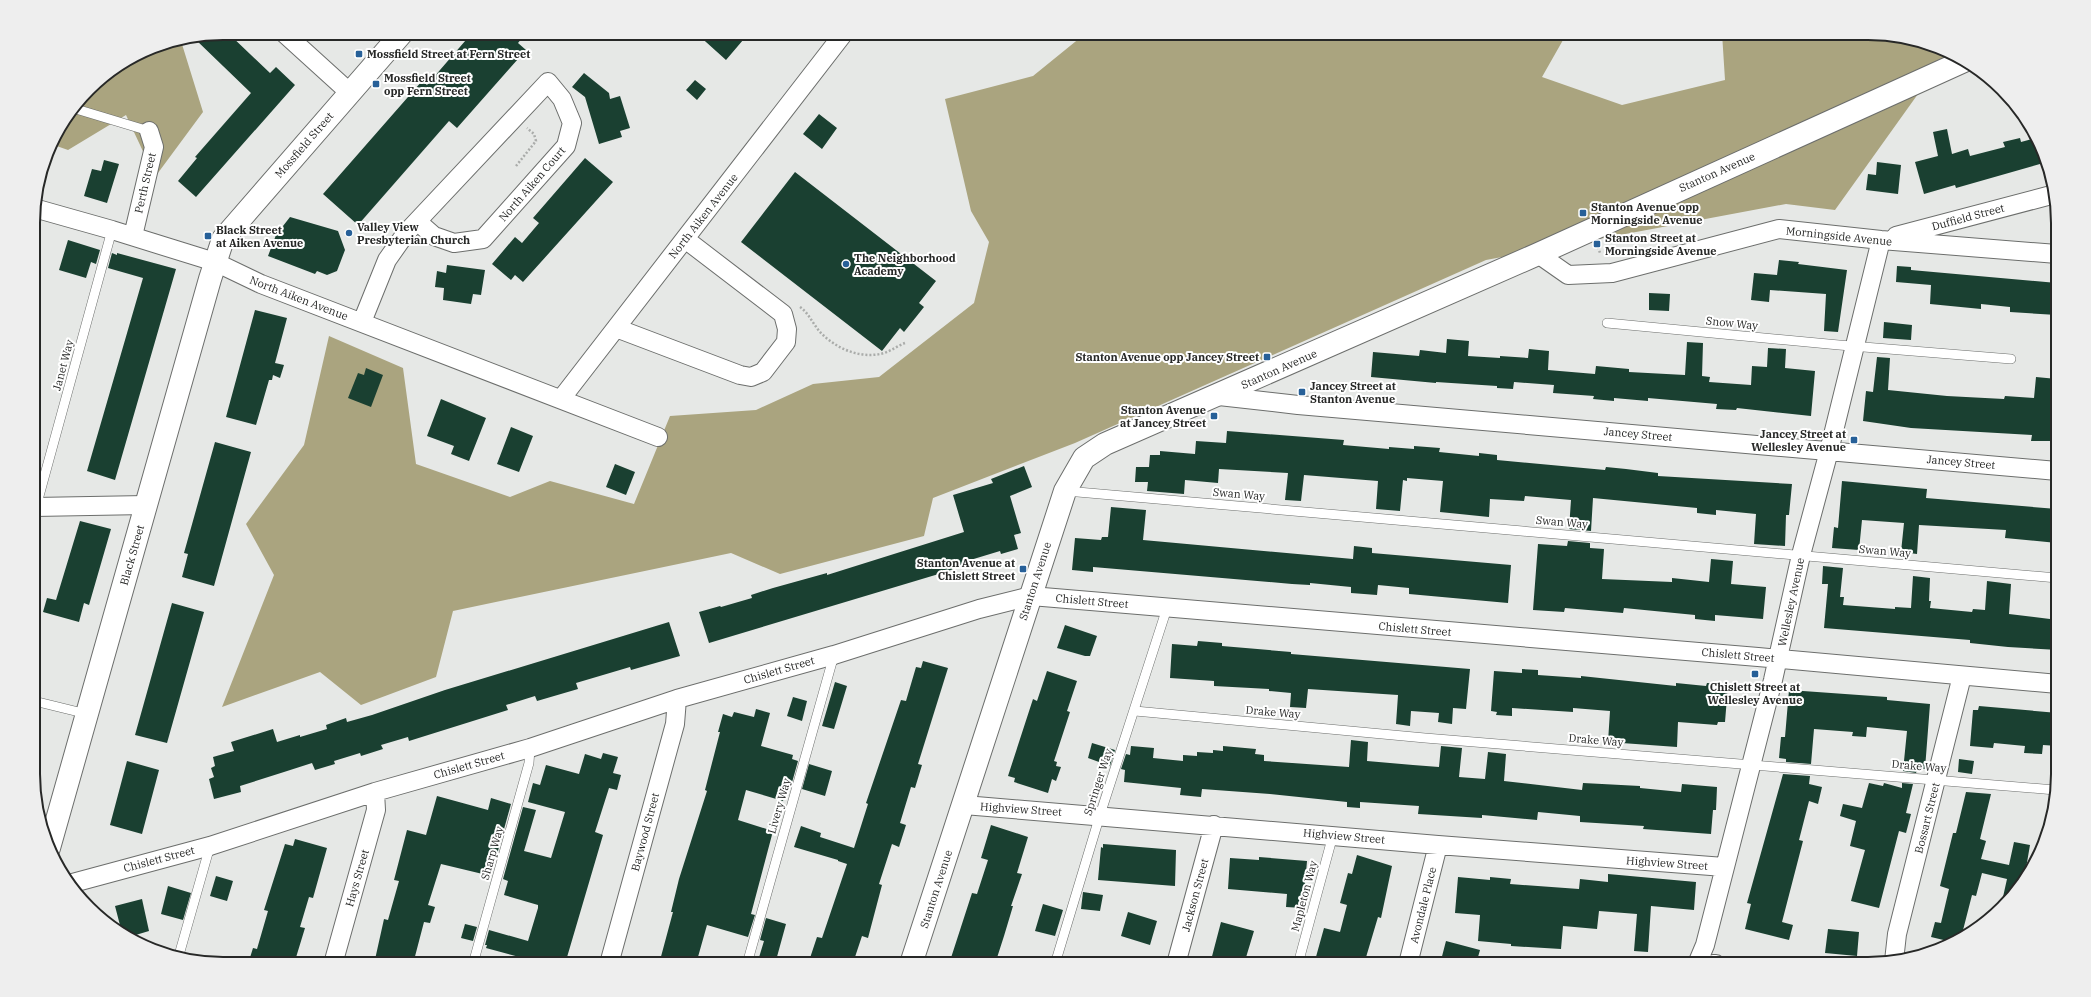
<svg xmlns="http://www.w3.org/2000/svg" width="2091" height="997" font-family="'IBM Plex Serif',serif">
  <rect width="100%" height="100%" fill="#e6e8e6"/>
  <path fill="#aaa47f" d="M1086,33H1567L1542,77L1622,105L1725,80L1722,33H1810L1918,43L1941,48L1948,52L1835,210L1786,204L1486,260L1075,443L933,498L924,536L780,574L731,553L453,611L436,677L361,705L320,672L222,707L274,575L246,524L304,445L329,336L403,368L416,464L510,497L550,481L634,504L670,416L756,410L813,384L879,377L974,303L989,242L971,211L945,99L1033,76Z
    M181,41L203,112L155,177L126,115L68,150L51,144L53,139L98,80L151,47Z"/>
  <path fill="#1a4031" d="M223,33H228L270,73L276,67L295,85L196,197L178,181L197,158L195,157L251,93L195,39Z
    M472,33H526L518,43L526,50L457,128L449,121L358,225L323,194L422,81L427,85Z
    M696,33H749L726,60Z
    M584,73L609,93L610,99L620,96L630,128L620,131L622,137L599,144L585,97L572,87Z
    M695,80L706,89L697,100L686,90Z
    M819,114L837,128L822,149L803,134Z
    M1947,129L1952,154L1968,149L1970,156L2005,147L2003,142L2020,138L2021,142L2036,138L2044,151L2047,162L1956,188L1955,185L1924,194L1915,162L1938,156L1933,132Z
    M585,158L613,182L523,282L515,275L511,280L492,264L515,237L522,243L539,223L533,218Z
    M104,160L119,164L107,203L84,196L92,169L101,171Z
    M1877,162L1901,165L1898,194L1866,190L1868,174L1876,175Z
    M795,172L936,281L919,303L924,307L904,332L900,328L882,351L741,242Z
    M290,217L338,231L345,250L337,271L327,275L317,271L315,274L268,256L276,235Z
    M68,240L100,250L96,264L91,262L86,278L59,270Z
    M112,253L117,255V253L176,269L115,480L87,471L143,278L108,268Z
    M1779,260L1799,262L1798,264L1847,270L1838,332L1824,331L1826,294L1770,290L1769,302L1751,300L1754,273L1777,275Z
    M447,265L485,270L481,295L473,294L471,304L443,300L444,288L435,287L437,271L446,273Z
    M1897,266L1911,267V270L2057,283V315L2010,312V307L1981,304V309L1930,304L1931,285L1896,282Z
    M1649,293L1670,294L1669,311L1649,310Z
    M255,310L287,318L275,363L284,365L280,378L273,375L272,380H269L256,425L226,417Z
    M1884,322L1912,325L1911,340L1883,338Z
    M1447,339L1469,341L1468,356L1500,358V356L1528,358L1529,349L1549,351L1548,370L1595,374L1596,366L1629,369V372L1685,375L1687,342L1703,343L1702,376L1710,377L1709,382L1751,385L1752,366L1767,367L1768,348L1786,349L1785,368L1815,371L1811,416L1737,408L1736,410L1716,409L1717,404L1648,398V401L1614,398V401L1593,399L1594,396L1553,393L1554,385L1514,382L1513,389L1497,388V386L1436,382V383L1371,377L1373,352L1419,356L1420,350L1446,353Z
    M1877,357L1890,358L1888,390L1947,396L2004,399L2005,396L2034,398L2036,377L2057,379V441H2031L2032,435L1911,428L1863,421L1866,391L1873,392Z
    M366,368L383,375L371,407L348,398L358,373L364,375Z
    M441,399L486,418L469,461L451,454L454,446L427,436Z
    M511,427L533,436L519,472L497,464Z
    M1227,431L1344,440L1343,445L1389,449V447L1414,449V446L1440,448L1439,452L1479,456V453L1497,455V460L1605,470L1606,467L1626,469L1658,473V476L1792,484L1789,515H1786L1785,546L1754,544L1756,514L1716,510V515L1697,513V508L1593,498L1591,531L1569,529L1571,500L1525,496L1524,501L1490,499L1489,517L1440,512L1443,481L1407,478V481L1403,480L1400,511L1376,509L1378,481L1304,475L1301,501L1285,500L1288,473L1219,469L1218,483L1185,480L1184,494L1147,491L1148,482H1135L1136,467H1149L1150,455H1160V451L1195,454L1196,441L1226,443Z
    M215,442L251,452L214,586L182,577L188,554L184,553Z
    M615,464L635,472L626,495L606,487Z
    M1024,466L1032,487L1010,496L1021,533L1014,535L1018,549L1001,554L1000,551L967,561L968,564L942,573L709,643L699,612L720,606L721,607L752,598L751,595L773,588L827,573V575L964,532L953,495L993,483L991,479Z
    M1842,481L1927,489L1926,498L2057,509V543L2005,538L2006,530L1919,525L1917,554L1901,552L1904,523L1862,520L1859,550L1832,548L1834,527L1838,528Z
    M1111,507L1146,510L1143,540L1353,559L1354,546L1372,548V553L1511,565L1508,603L1409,594V588L1378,585L1377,595L1351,593V587L1310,583V585L1292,584L1093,567V572L1072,570L1075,538L1101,540L1102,537H1108Z
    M80,521L111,529L89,605L84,603L79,622L43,612L47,598L56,600Z
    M1568,541L1590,543V548L1604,549L1602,579L1672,582V578L1709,582L1711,559L1733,561L1731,584L1766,587L1763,619L1715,615V621L1695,619V615L1624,608L1623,613L1565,608L1564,612L1533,610L1538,544L1567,546Z
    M1823,566L1843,568L1840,597H1844L1843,605L1895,609V607L1911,608L1913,576L1930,578L1929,601H1931L1930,608L1972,612L1973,609L1985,610L1987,581L2011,584L2009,614L2058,620V650L2008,647L1970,643V640L1824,628L1828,584H1822Z
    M172,603L204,612L167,743L135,735Z
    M669,622L680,656L631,670L630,667L576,683L578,689L537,701L535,696L506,705L508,710L409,741L408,737L381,745L383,749L361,756L360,753L334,761L335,764L315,770L312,763L284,772L240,786L241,792L214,799L209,779L214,777L211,768L215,766L213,757L234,751L231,742L273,729L277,742L300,735V737L327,729L326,725L346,718L347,722L372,715L445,690Z
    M1065,625L1097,636L1090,656H1085L1057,648Z
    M1198,641L1222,643V646L1291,652V654L1470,669L1466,709L1453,708L1452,724L1438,722L1439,713L1411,711L1410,726L1396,724L1398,695L1308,689L1306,708L1290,707L1291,693L1269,691V689L1214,686V681L1170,678L1172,644L1197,646Z
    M923,661L948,668L918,764L922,765L915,788L911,787L900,823L906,825L899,847L892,844L879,884L882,885L868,938L862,936L853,963L838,958L836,964H808L817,937L822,938L847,864L838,861V860L794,847L801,826L821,833L820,837L854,848L868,804L866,803L901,700L906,701L916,667L921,668Z
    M1522,669L1538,670V675L1581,678V676L1676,686V683L1706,686L1707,683L1728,685L1725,722H1718L1717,725L1678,722L1677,747L1608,742L1610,711L1573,708V712L1512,708V716L1496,715L1497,712L1491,711L1494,671L1522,673Z
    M1047,671L1077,681L1067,711L1070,712L1054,761L1057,762L1056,766L1061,767L1056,781L1052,779L1048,793L1014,782L1015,778L1008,776L1033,699L1037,701Z
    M835,682L847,686L834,729L822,726Z
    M1789,690L1887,697V700L1930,704L1925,769L1918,768L1916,773L1903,771L1907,731L1867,727L1866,737L1852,736L1853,732L1814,729L1811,764L1786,762V759L1779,758L1781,737H1785Z
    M793,697L807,701L802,721L787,716Z
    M1979,706L2058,713V746L2043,745L2042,754L2024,753L2025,746L1994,743L1993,748L1970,746L1973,710H1978Z
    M756,709L770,713L761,746L793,755L792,759L798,761L791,786L787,785L783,801L746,790L738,820L773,831L751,914L755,915L748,937L707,925L696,964H659L673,912H671L679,879L707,791L705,790L720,732H718L723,714L732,717L734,712L754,717Z
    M1351,740L1368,742L1367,761L1413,765L1439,767L1441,746L1462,748L1459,777L1485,779L1488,752L1506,754L1504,781L1582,790L1583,783L1640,786V788L1681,792L1682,784L1717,787L1716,810H1713L1711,834L1643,829L1644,826L1580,822V816L1538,812L1537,820L1482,815V818L1418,814L1419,806L1360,802V808L1347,807V802L1270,794L1202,789L1201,797L1180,795L1181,788L1124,782L1125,770L1121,769L1126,754L1130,755L1131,746L1154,748L1153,758L1183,761V755L1197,756V752L1213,753V750L1223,751V746L1256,749L1255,754L1264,755V761L1349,767Z
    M1092,743L1115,750L1110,766L1088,758Z
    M603,753L618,757L613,773L621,775L617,790L609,788L595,832L603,835L565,964H521L523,958L486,948L487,945H485L489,930L528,941L538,908V905L504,895L508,881L503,879L523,807L536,810L524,851L551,858L565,812L528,802L533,783L540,785L546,765L579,774L585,754L601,759Z
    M1959,759L1974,761L1972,774L1958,772Z
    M127,761L159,770L142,834L110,825Z
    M809,764L832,771L825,796L802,789Z
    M1783,774L1810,776L1809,784L1822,787L1818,804L1809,801L1799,840L1803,841L1782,922L1793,925L1789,940L1745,929L1751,904L1747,903Z
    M1869,783L1883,786L1884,783L1902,788V783L1913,784L1906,813L1911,814L1906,833L1899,831L1879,908L1851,901L1865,850L1850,846L1856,821L1840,816L1843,804L1862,808Z
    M1966,792L1991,794L1980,839L1986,841L1981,859L2009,865L2014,842L2030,845L2024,880L2019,890L2001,906L2007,879L1982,873L1976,896L1972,895L1961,938L1952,942L1931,937L1935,922L1941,923L1949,889L1940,886L1953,833H1956Z
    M437,796L488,810L491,798L511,804L491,876L441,864L428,905L435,907L430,923L424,922L413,964H374L384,919L388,920L399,881L394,880L407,830L426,835Z
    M991,825L1028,837L1017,873L1022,874L1011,906H1013L1004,936L995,964H949L972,893L977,894L988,860L981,858Z
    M295,839L327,848L313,898L309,897L300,927L305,928L294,964H248L253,948L257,949L268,911L264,910L285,844L293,846Z
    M1103,844L1176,850L1175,886L1098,880L1101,847L1103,848Z
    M1357,855L1392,866L1381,918L1378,917L1364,964H1314L1324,928L1340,932L1347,905L1340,903L1348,873L1352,874Z
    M1259,857L1307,861L1303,908L1286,907L1287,894L1228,889L1230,858L1259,860Z
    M1608,874L1696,882L1694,910L1651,906L1648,952L1634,951L1637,914L1599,911L1597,929L1563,926L1561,949L1511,946V944L1478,941L1480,915L1455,913L1458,877L1490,880V877L1511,879L1510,884L1579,889L1580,879L1608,882Z
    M216,876L233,881L227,901L210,896Z
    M168,886L191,893L183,920L161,914Z
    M1083,892L1103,895L1100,911L1081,909Z
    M142,899L149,931L129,937L122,933L115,906Z
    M1043,904L1063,910L1055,936L1035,931Z
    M1128,912L1157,921L1150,945L1121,936Z
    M766,918L786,924L775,964H757L764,941L760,940Z
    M1221,922L1254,931L1244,964H1210Z
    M465,924L477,927L473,941L461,938Z
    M1828,929L1859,932L1857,956L1825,953Z
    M1446,941L1480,950L1476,964H1440Z"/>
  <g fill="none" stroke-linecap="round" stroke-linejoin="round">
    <defs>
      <path id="service" d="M76,109L149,131
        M1607,323L1839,345L2011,359
        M1066,491L2057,578
        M36,507L112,230
        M34,701L87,714
        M1135,711L1425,738L2055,790
        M179,955L210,846
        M473,964L529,763L530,748
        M747,964L834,655
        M1055,964L1100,815L1167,608
        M1298,964L1333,835"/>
      <path id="minor" d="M284,33L349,92
        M34,208L112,230L215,262L261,284L658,437
        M133,236L154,147L149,131
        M1896,236L2055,194
        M1538,254L1568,275L1612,273L1779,229L1881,240L2057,254
        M362,322L387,260L406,233L548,82L562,99L572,123L566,146L483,239L454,243L434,236L418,222
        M616,328L740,375L751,377L763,372L786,342L787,329L783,314L685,239
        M1219,396L1298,405L2057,471
        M561,399L844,33
        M34,507L146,505
        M964,805L1438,845L1724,867
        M69,884L210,846L375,792L530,748L677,699L834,655L979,609L1031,596L1758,657L2058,684
        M1894,961L1897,934L1962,676
        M333,964L376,810L375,792
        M609,964L675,724L677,699
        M1176,964L1214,825
        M1408,964L1438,845
        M1697,964L1705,945L1773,680L1801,555L1829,451L1881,240
        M1713,964H1716"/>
      <path id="tertiary" d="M49,848L210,279L223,239L402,33
        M911,964L1065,491L1084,458L1105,444L1538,254L1964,61"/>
    </defs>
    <use href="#service" stroke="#6c6e6c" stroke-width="10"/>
    <use href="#minor" stroke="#6c6e6c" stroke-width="20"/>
    <use href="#tertiary" stroke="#6c6e6c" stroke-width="24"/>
    <path stroke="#aaacaa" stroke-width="2.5" stroke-dasharray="2 2" stroke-linecap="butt" d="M516,166L536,141L534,134L527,128
      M1598,247L1600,253
      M800,307C810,314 814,327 823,335C838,349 859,358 880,354C888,353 897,346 905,343"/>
    <use href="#service" stroke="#fff" stroke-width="9"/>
    <use href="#minor" stroke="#fff" stroke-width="18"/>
    <use href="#tertiary" stroke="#fff" stroke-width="22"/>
  </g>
  <g fill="#276098" stroke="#fff" stroke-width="1.5">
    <rect x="355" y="50" width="8" height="8" rx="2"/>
    <rect x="372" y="80" width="8" height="8" rx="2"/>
    <rect x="1579" y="209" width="8" height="8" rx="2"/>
    <circle cx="349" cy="233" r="4"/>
    <rect x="204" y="232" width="8" height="8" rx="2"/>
    <rect x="1593" y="240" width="8" height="8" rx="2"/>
    <circle cx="846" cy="264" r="4"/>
    <rect x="1263" y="353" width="8" height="8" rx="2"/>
    <rect x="1298" y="388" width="8" height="8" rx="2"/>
    <rect x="1210" y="412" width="8" height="8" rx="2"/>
    <rect x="1850" y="436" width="8" height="8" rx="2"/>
    <rect x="1019" y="565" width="8" height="8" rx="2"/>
    <rect x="1751" y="670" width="8" height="8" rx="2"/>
  </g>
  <g text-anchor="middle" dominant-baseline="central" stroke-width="4" stroke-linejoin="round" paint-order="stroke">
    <g font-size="11" font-weight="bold" fill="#272827" stroke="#fff" text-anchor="start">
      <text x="367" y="54">Mossfield Street at Fern Street</text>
      <text x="384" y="78">Mossfield Street<tspan x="384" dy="13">opp Fern Street</tspan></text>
      <text x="1591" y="207">Stanton Avenue opp<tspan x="1591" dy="13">Morningside Avenue</tspan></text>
      <text x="357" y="227">Valley View<tspan x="357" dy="13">Presbyterian Church</tspan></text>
      <text x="216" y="230">Black Street<tspan x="216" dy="13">at Aiken Avenue</tspan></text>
      <text x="1605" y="238">Stanton Street at<tspan x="1605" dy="13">Morningside Avenue</tspan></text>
      <text x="854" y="258">The Neighborhood<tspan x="854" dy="13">Academy</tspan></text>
      <text x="1259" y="357" text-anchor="end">Stanton Avenue opp Jancey Street</text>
      <text x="1310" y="386">Jancey Street at<tspan x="1310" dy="13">Stanton Avenue</tspan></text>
      <text x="1206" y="410" text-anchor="end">Stanton Avenue<tspan x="1206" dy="13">at Jancey Street</tspan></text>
      <text x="1846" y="434" text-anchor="end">Jancey Street at<tspan x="1846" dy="13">Wellesley Avenue</tspan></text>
      <text x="1015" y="563" text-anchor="end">Stanton Avenue at<tspan x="1015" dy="13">Chislett Street</tspan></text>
      <text x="1755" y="687" text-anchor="middle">Chislett Street at<tspan x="1755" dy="13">Wellesley Avenue</tspan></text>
    </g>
    <g font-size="11" fill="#272827" stroke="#fff">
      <text transform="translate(304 145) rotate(-49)">Mossfield Street</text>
      <text transform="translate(1717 172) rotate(-24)">Stanton Avenue</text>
      <text transform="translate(145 183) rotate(-77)">Perth Street</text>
      <text transform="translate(532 184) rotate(-49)">North Aiken Court</text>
      <text transform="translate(703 216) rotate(-52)">North Aiken Avenue</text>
      <text transform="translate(1968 217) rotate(-15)">Duffield Street</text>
      <text transform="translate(1839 236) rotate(6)">Morningside Avenue</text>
      <text transform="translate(299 298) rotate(21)">North Aiken Avenue</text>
      <text transform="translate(1732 323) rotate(6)">Snow Way</text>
      <text transform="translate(63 365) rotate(-75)">Janet Way</text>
      <text transform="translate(1279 369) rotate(-24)">Stanton Avenue</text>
      <text transform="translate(1638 434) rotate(5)">Jancey Street</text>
      <text transform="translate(1961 462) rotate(5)">Jancey Street</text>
      <text transform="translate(1239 494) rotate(5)">Swan Way</text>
      <text transform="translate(1562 522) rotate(5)">Swan Way</text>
      <text transform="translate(1885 551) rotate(5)">Swan Way</text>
      <text transform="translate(132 555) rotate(-74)">Black Street</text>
      <text transform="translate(1035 581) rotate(-72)">Stanton Avenue</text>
      <text transform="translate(1092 601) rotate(5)">Chislett Street</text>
      <text transform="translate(1791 602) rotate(-78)">Wellesley Avenue</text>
      <text transform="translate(1415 629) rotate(5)">Chislett Street</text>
      <text transform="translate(1738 655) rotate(5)">Chislett Street</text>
      <text transform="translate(779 670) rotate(-16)">Chislett Street</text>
      <text transform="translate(1273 712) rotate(5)">Drake Way</text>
      <text transform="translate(1596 740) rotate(5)">Drake Way</text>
      <text transform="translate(469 765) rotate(-16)">Chislett Street</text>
      <text transform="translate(1919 766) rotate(5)">Drake Way</text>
      <text transform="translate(1098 782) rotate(-72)">Springer Way</text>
      <text transform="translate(779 806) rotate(-74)">Livery Way</text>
      <text transform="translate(1021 809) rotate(4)">Highview Street</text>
      <text transform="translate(1927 818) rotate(-76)">Bossart Street</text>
      <text transform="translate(645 832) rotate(-75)">Baywood Street</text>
      <text transform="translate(1344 836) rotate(5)">Highview Street</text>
      <text transform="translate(492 853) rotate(-74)">Sharp Way</text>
      <text transform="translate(159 859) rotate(-15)">Chislett Street</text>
      <text transform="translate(1667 863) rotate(4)">Highview Street</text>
      <text transform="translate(357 878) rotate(-74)">Hays Street</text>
      <text transform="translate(936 889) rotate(-72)">Stanton Avenue</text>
      <text transform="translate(1195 895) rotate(-75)">Jackson Street</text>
      <text transform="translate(1304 896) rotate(-75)">Mapleton Way</text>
      <text transform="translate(1423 905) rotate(-76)">Avondale Place</text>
    </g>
  </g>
  <path d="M0 0H2091V997H0ZM223 40H1868A183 183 0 0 1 2051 223V774A183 183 0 0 1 1868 957H223A183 183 0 0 1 40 774V223A183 183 0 0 1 223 40Z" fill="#eee" fill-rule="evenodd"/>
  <path fill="none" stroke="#272827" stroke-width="2" d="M223 40H1868A183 183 0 0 1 2051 223V774A183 183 0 0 1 1868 957H223A183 183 0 0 1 40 774V223A183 183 0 0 1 223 40Z"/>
</svg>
